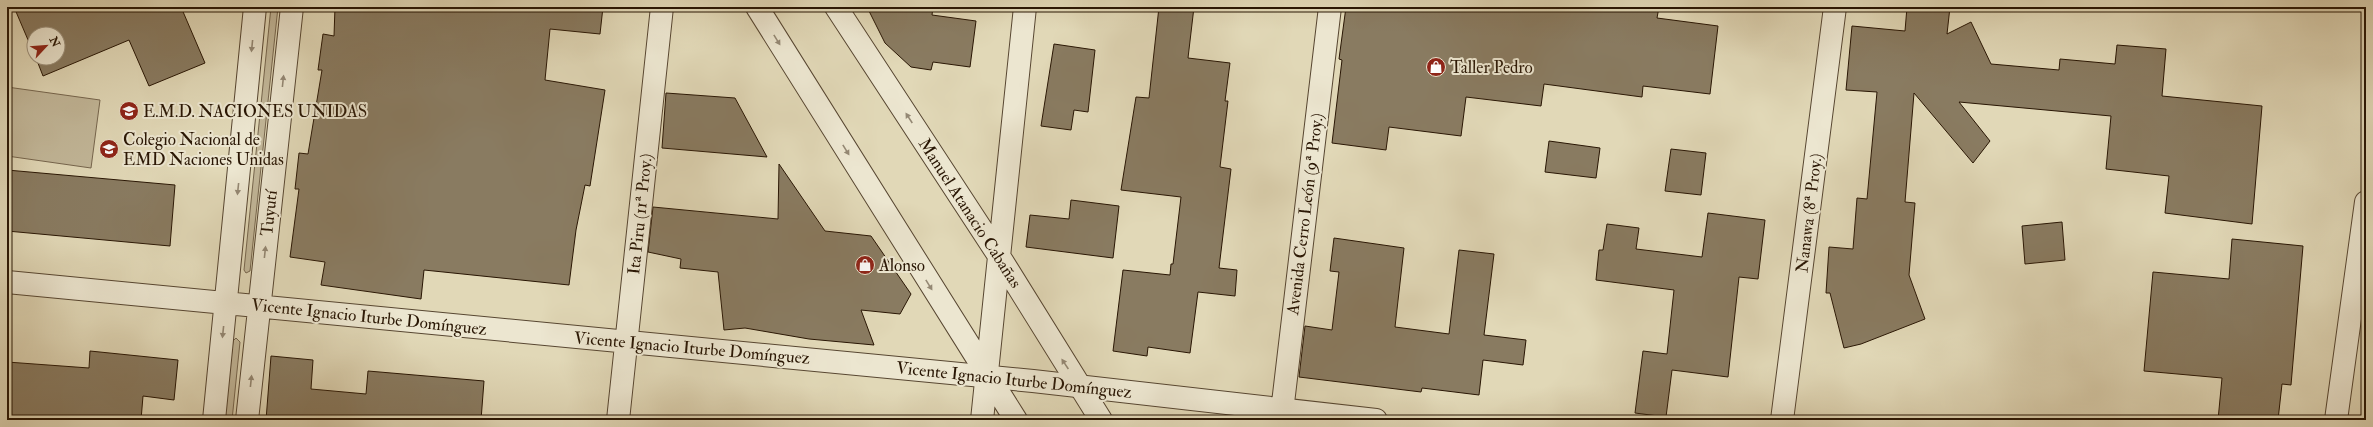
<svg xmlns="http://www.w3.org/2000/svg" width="2373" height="427" font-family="'IM FELL Double Pica',serif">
  <rect width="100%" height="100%" fill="#e1d8b7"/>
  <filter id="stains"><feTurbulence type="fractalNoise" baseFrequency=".005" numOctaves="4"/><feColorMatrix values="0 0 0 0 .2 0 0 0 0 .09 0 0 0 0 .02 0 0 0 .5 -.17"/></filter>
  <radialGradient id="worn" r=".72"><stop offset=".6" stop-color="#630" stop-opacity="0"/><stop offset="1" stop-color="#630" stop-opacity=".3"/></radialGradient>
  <path fill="#c2b799" stroke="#76664e" d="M271,7H278L250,271L246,273L244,270Z
    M7,87L100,100L91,168L7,156Z
    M236,338L240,342L232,420H224L233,341Z"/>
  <path fill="#897b61" stroke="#291604" d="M14,7H181L205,63L149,86L129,40L43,76L36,58H58V34H34V54Z
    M335,7H603L600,34L550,29L545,80L605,90L590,186L585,185L576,230L569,285L424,270L421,299L321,285L325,262L290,257L299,189H295L299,153L308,154L322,70H318L323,34L334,36Z
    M867,7H933L932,15L976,21L970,67L933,62L931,70L911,67L885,43Z
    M1159,7H1194L1188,58L1230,63L1225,101H1228L1220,167L1231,169L1219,268L1237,270L1235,296L1198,292L1190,353L1148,347L1147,356L1113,351L1123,270L1170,275L1171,264H1173L1181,197L1121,190L1136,97L1149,98Z
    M1346,7H1659L1657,18L1718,26L1710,94L1643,86L1642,97L1544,84L1541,106L1466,97L1461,136L1389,127L1386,150L1332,143L1342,60L1339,59Z
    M1907,7H1950L1947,34L1971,22L1991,64L2059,70L2060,59L2115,64L2117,45L2166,49L2162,96L2262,106L2252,224L2165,213L2169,176L2106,169L2111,116L1959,102L1990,141L1973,163L1914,93L1905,202L1915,203L1909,275L1925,319L1861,344L1844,348L1830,293H1826L1829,247L1853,249L1857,198L1867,199L1877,92L1846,90L1852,26L1905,31Z
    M1054,44L1095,50L1088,112L1074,110L1071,130L1041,126Z
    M666,93L735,98L767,157L662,148Z
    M1549,141L1600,148L1596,178L1545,172Z
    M1671,149L1706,153L1701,195L1665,191Z
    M779,164L825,231L871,236L911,294L900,314L861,310L874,345L809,339L745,328L724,330L718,272L680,268L681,259L648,252L653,207L778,219Z
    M7,170L175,185L170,246L7,231Z
    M1071,200L1119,206L1113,258L1026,247L1030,215L1069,219Z
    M1708,213L1765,220L1758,279L1739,277L1728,377L1672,370L1666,417L1635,413L1643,351L1667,354L1674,290L1596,280L1599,250H1603L1607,224L1639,228L1636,249L1702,257Z
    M2062,222L2065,260L2025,264L2022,226Z
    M1334,238L1404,248L1395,327L1449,334L1459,250L1494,254L1484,335L1526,340L1523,365L1483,360L1479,395L1422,388L1421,392L1299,377L1305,326L1332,330L1339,272L1330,271Z
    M2232,239L2303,246L2291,385L2282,384L2278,420H2218L2222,378L2144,371L2153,272L2229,279Z
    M90,351L178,360L174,400L143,396L141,420H7V362L89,368Z
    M271,356L313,360L311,389L366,394L368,371L484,381L481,420H266Z"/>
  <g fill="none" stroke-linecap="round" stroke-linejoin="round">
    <defs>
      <path id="minor" d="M7,282L1033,381L1376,420
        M214,420L255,7
        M247,420L292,7
        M618,420L662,7
        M1281,420L1330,7
        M1782,420L1835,7
        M2336,420L2366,202"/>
      <path id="tertiary" d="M757,7L1016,420
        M836,7L999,256L1101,420
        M982,420L1025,7"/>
    </defs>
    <use href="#minor" stroke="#574631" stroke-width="24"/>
    <use href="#tertiary" stroke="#574631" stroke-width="24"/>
    <use href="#minor" stroke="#ece6d0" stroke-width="22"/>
    <use href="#tertiary" stroke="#ece6d0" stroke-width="22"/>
  </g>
  <defs><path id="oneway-solid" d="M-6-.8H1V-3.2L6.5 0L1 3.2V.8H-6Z"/></defs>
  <g fill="#948874">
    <use href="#oneway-solid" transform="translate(777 40) rotate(58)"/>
    <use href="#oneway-solid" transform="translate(252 46) rotate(96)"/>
    <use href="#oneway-solid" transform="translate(283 81) rotate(-84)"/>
    <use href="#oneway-solid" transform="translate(909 118) rotate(-123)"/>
    <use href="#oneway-solid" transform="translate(846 150) rotate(58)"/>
    <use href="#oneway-solid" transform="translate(238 189) rotate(96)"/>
    <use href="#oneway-solid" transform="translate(265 252) rotate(-84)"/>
    <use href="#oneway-solid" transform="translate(929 285) rotate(58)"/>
    <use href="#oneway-solid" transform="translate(223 332) rotate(96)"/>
    <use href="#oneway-solid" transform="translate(1065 364) rotate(-124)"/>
    <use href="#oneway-solid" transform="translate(251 381) rotate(-84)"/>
  </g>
  <defs>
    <symbol id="shop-disc" viewBox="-11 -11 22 22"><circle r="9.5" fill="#8f2418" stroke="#ece6d0"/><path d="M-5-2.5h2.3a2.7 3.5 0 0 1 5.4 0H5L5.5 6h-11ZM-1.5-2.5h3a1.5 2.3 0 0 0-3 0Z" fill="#fff"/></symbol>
    <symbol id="school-disc" viewBox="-11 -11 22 22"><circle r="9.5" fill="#8f2418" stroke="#ece6d0"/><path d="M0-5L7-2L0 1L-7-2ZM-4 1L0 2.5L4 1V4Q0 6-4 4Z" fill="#fff"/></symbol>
  </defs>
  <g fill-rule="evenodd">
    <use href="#shop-disc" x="1425" y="56" width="22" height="22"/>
    <use href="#school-disc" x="118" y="100" width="22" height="22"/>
    <use href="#school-disc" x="98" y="138" width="22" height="22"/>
    <use href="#shop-disc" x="854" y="254" width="22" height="22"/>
  </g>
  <g text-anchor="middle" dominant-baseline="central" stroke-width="4" stroke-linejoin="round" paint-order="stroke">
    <g font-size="17" fill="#291604" stroke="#ece6d0" text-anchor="start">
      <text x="1450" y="67">Taller Pedro</text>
      <text x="143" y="111">E.M.D. NACIONES UNIDAS</text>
      <text x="123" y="139">Colegio Nacional de<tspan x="123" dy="20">EMD Naciones Unidas</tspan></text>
      <text x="879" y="265">Alonso</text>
    </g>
    <g font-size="17" fill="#291604" stroke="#ece6d0">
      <text transform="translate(269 213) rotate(-84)">Tuyutí</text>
      <text transform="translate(970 213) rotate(57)">Manuel Atanacio Cabañas</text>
      <text transform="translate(1809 213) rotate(-83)">Nanawa (8ª Proy.)</text>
      <text transform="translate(640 214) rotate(-84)">Ita Piru (11ª Proy.)</text>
      <text transform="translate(1305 214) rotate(-83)">Avenida Cerro León (9ª Proy.)</text>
      <text transform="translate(369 317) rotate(6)">Vicente Ignacio Iturbe Domínguez</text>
      <text transform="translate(692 348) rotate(5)">Vicente Ignacio Iturbe Domínguez</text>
      <text transform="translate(1014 380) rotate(6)">Vicente Ignacio Iturbe Domínguez</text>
    </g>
  </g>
  <rect width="2373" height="427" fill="none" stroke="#e1d8b7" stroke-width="24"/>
  <rect x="8" y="8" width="2357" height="411" fill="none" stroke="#291604" stroke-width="2"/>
  <rect x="12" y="12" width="2349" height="403" fill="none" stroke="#291604"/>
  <g transform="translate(46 46) rotate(64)"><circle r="19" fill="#ece6d0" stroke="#9e937e"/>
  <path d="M0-3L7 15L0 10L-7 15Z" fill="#8f2418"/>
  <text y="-6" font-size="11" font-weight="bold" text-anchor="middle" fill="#291604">N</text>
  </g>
  <rect width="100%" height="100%" filter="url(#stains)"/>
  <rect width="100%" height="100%" fill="url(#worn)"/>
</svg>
